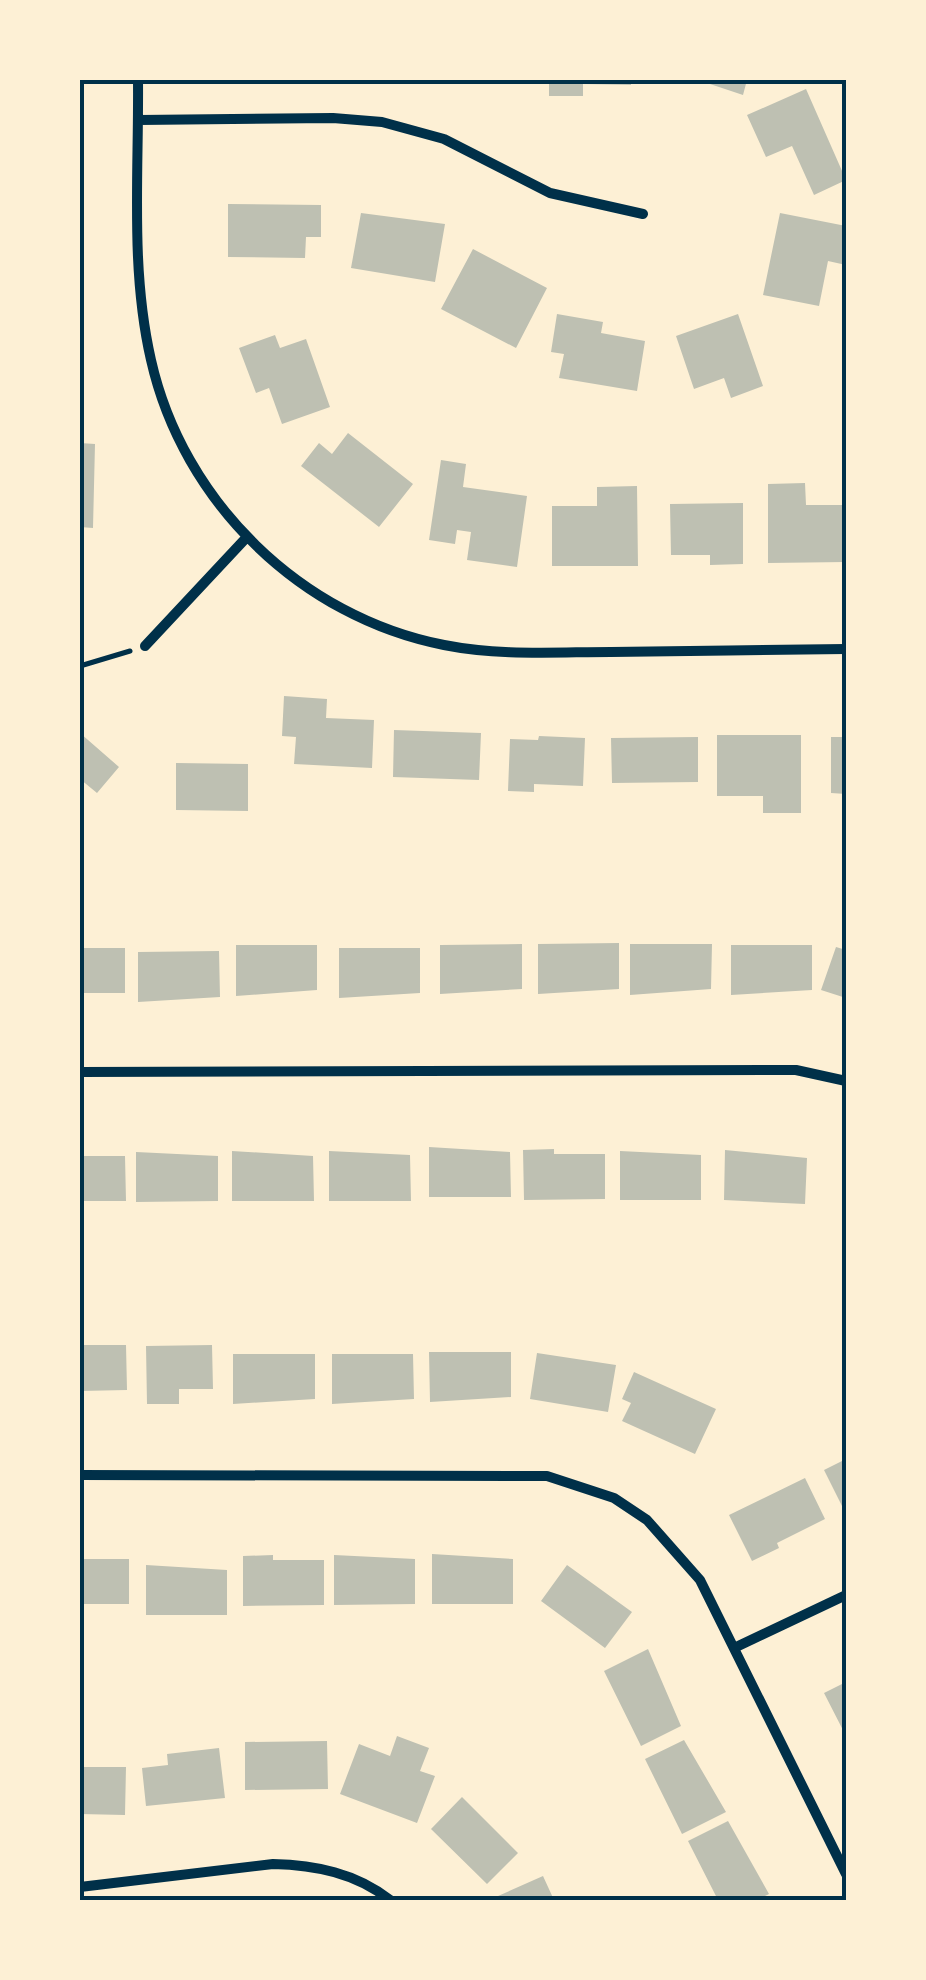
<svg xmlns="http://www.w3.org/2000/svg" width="926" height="1980" font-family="'Space Grotesk',sans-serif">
  <rect width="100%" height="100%" fill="#fdf0d5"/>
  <path fill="#bec0b2" d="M549,80H631V85L583,84V96H549Z
    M698,80H747L743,95Z
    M806,89L846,180L814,195L792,146L766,157L747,115Z
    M228,204L321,205V237H306L305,258L228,257Z
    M361,213L445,224L435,282L351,268Z
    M780,213L846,226V265L828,261L819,306L763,295Z
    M473,249L547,288L516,348L441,309Z
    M557,314L603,322L601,333L645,341L637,391L559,378L564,354L551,352Z
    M738,314L763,386L731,398L724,378L694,389L676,336Z
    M275,335L280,348L306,339L330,407L282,424L269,388L256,393L239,348Z
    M348,433L413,484L379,527L301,466L319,443L332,454Z
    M80,443L95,444L93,528L80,527Z
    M441,460L466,464L463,487L527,496L517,567L467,560L471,532L457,530L455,544L429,540Z
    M805,483L806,505H846V562L768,563V484Z
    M637,486L638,566H552V506H597V487Z
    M743,503V564L710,565V555H671L670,504Z
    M284,696L327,699L326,718L374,720L372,768L294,764L296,737L282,736Z
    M394,730L481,733L479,780L393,777Z
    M80,733L119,767L97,793L80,779Z
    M717,735H801V813H763V796H717Z
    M539,736L585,738L583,786L534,784V792L508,791L510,739L538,740Z
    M698,737V782L612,783L611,738Z
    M831,737H846V794L831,793Z
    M176,763L248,764V811L176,810Z
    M619,943V989L538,994V944Z
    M522,944V989L440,994V945Z
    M630,944H712L711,989L630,995Z
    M236,945H317V990L236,996Z
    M731,945H812V990L731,995Z
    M836,947L846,950V998L821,990Z
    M80,948H125V993H80Z
    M339,948H420V993L339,998Z
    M219,951L220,997L138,1002V952Z
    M429,1147L510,1152L511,1197H429Z
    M554,1149V1154H605V1199L524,1200L523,1150Z
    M725,1150L807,1158L805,1204L724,1200Z
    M232,1151L313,1156L314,1201H232Z
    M329,1151L410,1155L411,1201H329Z
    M620,1151L701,1155V1200H620Z
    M136,1152L218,1156V1201L136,1202Z
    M80,1156H125L126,1201H80Z
    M80,1345H126L127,1390L80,1391Z
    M212,1345L213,1389H179V1404H147L146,1346Z
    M429,1352H511V1397L430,1402Z
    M537,1353L616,1365L608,1412L530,1399Z
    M233,1354H315V1399L233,1404Z
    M332,1354H413L414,1399L332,1404Z
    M634,1372L716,1409L695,1454L622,1421L631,1403L622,1399Z
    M846,1459V1514L824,1470Z
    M805,1478L825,1519L777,1543L779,1548L752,1561L729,1515Z
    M432,1554L513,1559V1604H432Z
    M273,1555V1560H324V1605L243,1606V1556Z
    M334,1555L415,1559V1604L334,1605Z
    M80,1559H129V1604H80Z
    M146,1565L227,1570V1615H146Z
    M567,1565L632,1612L605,1648L541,1601Z
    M648,1649L681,1726L641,1746L604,1671Z
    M846,1682V1736L824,1693Z
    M397,1736L429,1748L420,1771L435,1776L417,1823L340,1794L359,1744L390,1756Z
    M684,1740L726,1812L682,1834L645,1759Z
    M327,1741L328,1789L245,1790V1742Z
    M219,1748L225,1798L146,1806L142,1768L168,1765L167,1754Z
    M80,1767H126L125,1815L80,1814Z
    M462,1797L518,1853L487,1884L431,1829Z
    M728,1821L769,1894L757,1900H718L688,1841Z
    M543,1876L554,1900H489Z"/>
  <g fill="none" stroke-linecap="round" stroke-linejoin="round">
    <path stroke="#003049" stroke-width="5" d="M80,666L130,651"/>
    <path stroke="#003049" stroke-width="10" d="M138,80C139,172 130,269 151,360C183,502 301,617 444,645C499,656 556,652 611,652C689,651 768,650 846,649
      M139,120L333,118L382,122L444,139L550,193L643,214
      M145,646L246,538
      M80,1072L796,1070L846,1081
      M80,1475L547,1476L614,1498L647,1520L700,1580L846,1874
      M734,1648L846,1595
      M80,1887L273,1864C315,1865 356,1873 390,1900"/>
  </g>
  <rect width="926" height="1980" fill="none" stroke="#fdf0d5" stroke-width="165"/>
  <rect x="82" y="82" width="762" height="1816" fill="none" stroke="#003049" stroke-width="4"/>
</svg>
